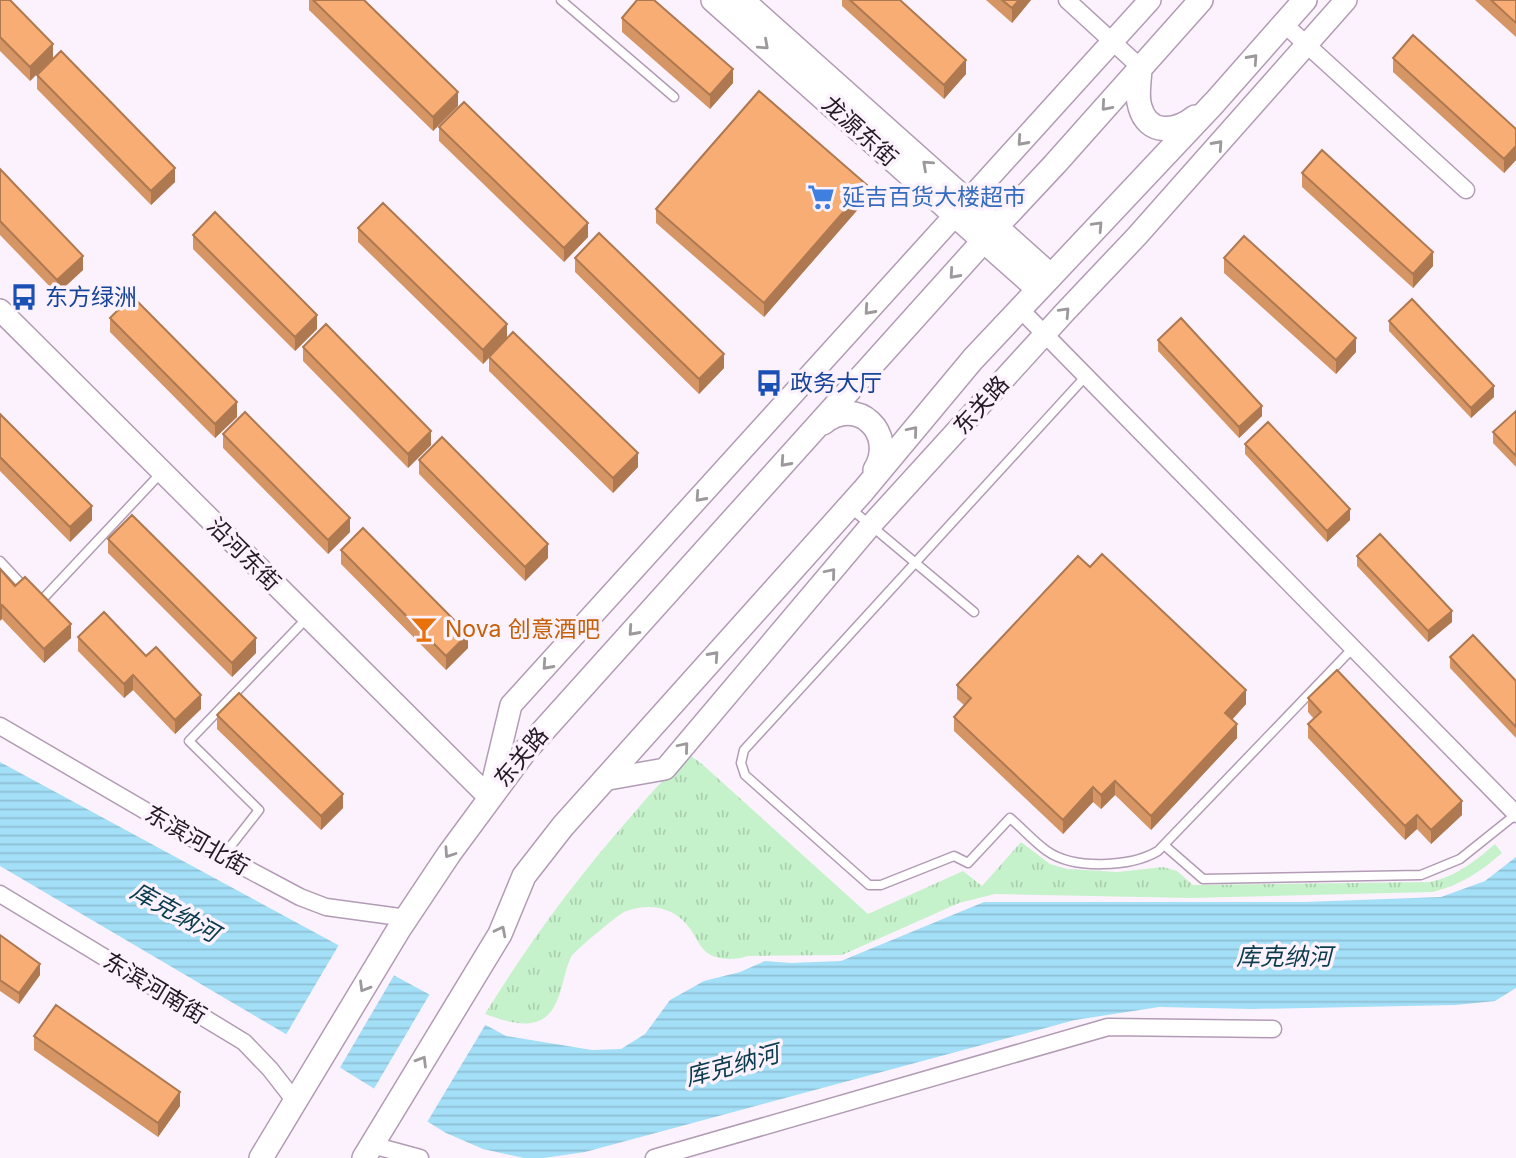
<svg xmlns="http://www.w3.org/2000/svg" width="1516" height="1158" font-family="Inter,'Noto Sans SC',sans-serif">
  <defs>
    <pattern id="park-tufts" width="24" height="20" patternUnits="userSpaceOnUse" patternTransform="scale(1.75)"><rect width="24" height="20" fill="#c6f2cb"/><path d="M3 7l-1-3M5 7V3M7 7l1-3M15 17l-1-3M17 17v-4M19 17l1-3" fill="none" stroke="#aacfae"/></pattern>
    <pattern id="water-rules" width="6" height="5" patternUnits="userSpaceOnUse" patternTransform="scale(1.75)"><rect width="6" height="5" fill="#a4dff8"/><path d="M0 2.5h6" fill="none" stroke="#8dbfd4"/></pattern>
  </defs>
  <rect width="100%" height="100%" fill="#fcf2fd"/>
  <path fill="url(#park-tufts)" d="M691,756L702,764L868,914L963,871L982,886L1021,842L1050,864L1067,869L1118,872L1163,867L1177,871L1193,885L1430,882C1457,876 1474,862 1495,844L1502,853C1480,872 1461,885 1433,892L1190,898L995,894L959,903L842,955L748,956C735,960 718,961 706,952C700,947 695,936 691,930C675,907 650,902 624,912C618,915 573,952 571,957C564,972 563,989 556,1003C542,1034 510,1023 485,1014C528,944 573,883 627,821C647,798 666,774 691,756Z"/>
  <path fill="url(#water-rules)" d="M0,762L506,1036L592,1050L621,1049L645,1034L670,1000L704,981L740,972L765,961L791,963L841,961L984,902H1304L1441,897L1485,881L1516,857V988L1495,1001L1456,1005L1251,1009L1159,1007L1075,1020L585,1152L544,1158H524L483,1149L446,1133L284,1033L0,866Z"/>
  <path fill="#fcf2fd" d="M340,943L396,972L338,1071L284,1038Z
    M431,992L487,1022L426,1124L372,1092Z"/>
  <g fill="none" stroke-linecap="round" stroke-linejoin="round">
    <defs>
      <path id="service" d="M561,0L674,97
        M1086,376L744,750L741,763L745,775L869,885H881L954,856L968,863L1010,818C1022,828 1034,842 1047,851C1074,870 1131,867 1158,851L1353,648
        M850,508L974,612
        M0,561L26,589
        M37,602L39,603L160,474
        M1164,845L1203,879L1421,875L1460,859L1515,815
        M223,856L259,810L189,741L308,617"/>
      <path id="minor" d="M1067,0L1140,67
        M1284,24L1466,190
        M1020,309L1516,814
        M0,726L223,856L300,897L326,907L407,918
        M0,894L244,1042L270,1069L295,1101
        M372,1145L420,1158
        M654,1158L1108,1027L1273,1029"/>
      <path id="tertiary" d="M0,310L489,797
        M603,780L665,769L871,525L1065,312L1137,236L1346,0
        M489,797L511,705L1150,0"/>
      <path id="secondary" d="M713,0L1038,289
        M742,0L1051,276
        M1140,67C1140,79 1136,95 1140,107C1148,136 1176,132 1195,117
        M823,423C857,395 897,433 875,470
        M261,1158L399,929L449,854L525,751L996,227L1055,164L1201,0
        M364,1158L500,934L524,876L563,826L863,491L973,359L1215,102L1305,0"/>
    </defs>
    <use href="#service" stroke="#b29bb5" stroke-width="11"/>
    <use href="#minor" stroke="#b29bb5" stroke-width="19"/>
    <use href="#tertiary" stroke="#b29bb5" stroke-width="24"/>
    <use href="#secondary" stroke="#b29bb5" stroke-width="26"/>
    <use href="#service" stroke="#fff" stroke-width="8"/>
    <use href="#minor" stroke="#fff" stroke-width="16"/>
    <use href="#tertiary" stroke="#fff" stroke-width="21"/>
    <use href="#secondary" stroke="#fff" stroke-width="23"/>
  </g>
  <path fill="#d59564" d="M0,0L53,58L30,81L0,51Z
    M309,0H364L458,106L433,131L309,10Z
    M842,0H900L966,74L944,99L842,6Z
    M986,0H1031L1012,23Z
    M1475,0H1516V37Z
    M622,18L733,83L710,109L622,32Z
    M1393,58L1516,129V160L1504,173L1393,72Z
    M37,75L175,182L151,205L37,89Z
    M439,127L588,237L564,262L439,141Z
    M0,169L83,270L57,294L0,235Z
    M1302,173L1433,266L1413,288L1302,187Z
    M867,199L764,317L656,223V209Z
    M358,228L507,338L638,467L613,493L489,371V358L483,364L358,242Z
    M193,235L317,329L295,351L193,249Z
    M575,258L724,368L699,394L575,272Z
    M1224,258L1356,352L1336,374L1224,273Z
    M110,318L237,417L215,438L110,332Z
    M1389,321L1494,397L1471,418L1389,331Z
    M1158,340L1262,416L1239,438L1158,351Z
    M303,347L431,445L408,468L303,361Z
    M1516,411V467L1493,443V432Z
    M0,414L92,520L70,542L0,471Z
    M223,434L350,532L328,554L223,448Z
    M1245,444L1350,520L1327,542L1245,454Z
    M419,460L548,558L525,581L419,474Z
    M108,539L256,653L232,677L108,553Z
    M341,550L468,648L446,670L341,564Z
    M1357,556L1452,622L1428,642L1357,566Z
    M0,569L71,638L44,663L2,619Z
    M78,637L146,656L201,709L175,734L133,690L124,698L78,651Z
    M1450,657L1516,681V738L1450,668Z
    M957,685L1246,704L1232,720L1237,738L1151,830L1115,795L1101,809L1093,802L1063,834L954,731V717L964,705L957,699Z
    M1308,698L1462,815L1431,844L1417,829L1405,840L1308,738V724L1314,719L1308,712Z
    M217,715L343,808L321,830L217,729Z
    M0,935L40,975L19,1004L0,991Z
    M34,1036L180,1106L158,1137L34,1050Z"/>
  <path fill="#ae7951" d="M1019,0H1031L1012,23V8Z
    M53,44V58L30,81V67Z
    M966,60V74L944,99V85Z
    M733,69V83L710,109V95Z
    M458,92V106L433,131V117Z
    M1516,146V160L1504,173V159Z
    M175,168V182L151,205V191Z
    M867,185V199L764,317V303Z
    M588,223V237L564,262V248Z
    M1433,252V266L1413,288V274Z
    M83,256V270L57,294V280Z
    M317,315V329L295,351V337Z
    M507,324V338L483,364V350Z
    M1356,338V352L1336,374V360Z
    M724,354V368L699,394V379Z
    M1494,386V397L1471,418V408Z
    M237,402V417L215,438V424Z
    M1262,406V416L1239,438V427Z
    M431,431V445L408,468V454Z
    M638,453V467L613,493V478Z
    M92,506V520L70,542V527Z
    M1350,509V520L1327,542V531Z
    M350,518V532L328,554V540Z
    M548,544V558L525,581V567Z
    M2,605V619L0,621V607Z
    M1452,611V622L1428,642V631Z
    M71,624V638L44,663V649Z
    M468,634V648L446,670V656Z
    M256,638V653L232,677V663Z
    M133,675V690L124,698V684Z
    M1246,690V704L1225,727V713Z
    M201,695V709L175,734V720Z
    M1237,724V738L1151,830V816Z
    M1115,781V795L1101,809V795Z
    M1093,787V802L1063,834V820Z
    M343,794V808L321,830V816Z
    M1462,801V815L1431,844V830Z
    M1417,815V829L1405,840V826Z
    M40,964V975L19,1004V993Z
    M180,1092V1106L158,1137V1123Z"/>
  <path fill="#f8ad74" stroke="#ae7951" stroke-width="2" d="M0,0H10L53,44L30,67L0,37Z
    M313,0H364L458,92L433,117Z
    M637,0H654L733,69L710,95L622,18Z
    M850,0H900L966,60L944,85Z
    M1002,0H1019L1012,8Z
    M1491,0H1516V23Z
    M1413,35L1516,129V146L1504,159L1393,58Z
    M61,51L175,168L151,191L37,75Z
    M759,91L867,185L764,303L656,209Z
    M464,102L588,223L564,248L439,127Z
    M1322,150L1433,252L1413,274L1302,173Z
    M0,169L83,256L57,280L0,221Z
    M383,203L507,324L483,350L358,228Z
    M215,212L317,315L295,337L193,235Z
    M599,233L724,354L699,379L575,258Z
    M1244,236L1356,338L1336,360L1224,258Z
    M132,296L237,402L215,424L110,318Z
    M1412,299L1494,386L1471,408L1389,321Z
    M1181,318L1262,406L1239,427L1158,340Z
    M326,324L431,431L408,454L303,347Z
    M513,332L638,453L613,478L489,357Z
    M1516,411V456L1493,432Z
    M245,412L350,518L328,540L223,434Z
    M0,414L92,506L70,527L0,457Z
    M1268,422L1350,509L1327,531L1245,444Z
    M442,437L548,544L525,567L419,460Z
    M132,515L256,638L232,663L108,539Z
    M363,528L468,634L446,656L341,550Z
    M1380,534L1452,611L1428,631L1357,556Z
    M1102,554L1246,690L1225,713L1237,724L1151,816L1115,781L1101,795L1093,787L1063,820L954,717L971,698L957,685L1078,556L1090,567Z
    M0,569L15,586L25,577L71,624L44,649L2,605L0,607Z
    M104,612L146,656L156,647L201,695L175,720L133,675L124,684L78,637Z
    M1473,635L1516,681V727L1450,657Z
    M1337,670L1462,801L1431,830L1417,815L1405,826L1308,724L1321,712L1308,698Z
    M239,693L343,794L321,816L217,715Z
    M0,935L40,964L19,993L0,980Z
    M56,1005L180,1092L158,1123L34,1036Z"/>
  <defs><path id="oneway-chevron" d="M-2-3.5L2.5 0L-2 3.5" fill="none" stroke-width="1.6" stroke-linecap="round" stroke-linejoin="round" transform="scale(1.75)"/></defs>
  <g stroke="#9c989c">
    <use href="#oneway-chevron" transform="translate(764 45) rotate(42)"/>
    <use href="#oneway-chevron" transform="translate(1253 59) rotate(-48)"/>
    <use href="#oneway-chevron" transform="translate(1106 106) rotate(131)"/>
    <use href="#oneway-chevron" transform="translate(1022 141) rotate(132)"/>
    <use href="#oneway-chevron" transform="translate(1218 145) rotate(-48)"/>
    <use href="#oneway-chevron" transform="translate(927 165) rotate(-138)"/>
    <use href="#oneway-chevron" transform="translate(1098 226) rotate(-47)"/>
    <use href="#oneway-chevron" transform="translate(954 274) rotate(132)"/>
    <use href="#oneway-chevron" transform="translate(869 310) rotate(132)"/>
    <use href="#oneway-chevron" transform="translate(1065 312) rotate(-47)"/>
    <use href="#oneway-chevron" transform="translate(913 431) rotate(-50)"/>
    <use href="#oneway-chevron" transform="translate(785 462) rotate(132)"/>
    <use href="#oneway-chevron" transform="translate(700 497) rotate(132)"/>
    <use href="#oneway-chevron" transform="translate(831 573) rotate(-50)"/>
    <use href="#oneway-chevron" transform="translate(633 631) rotate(132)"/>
    <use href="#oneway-chevron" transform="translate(714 656) rotate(-48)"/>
    <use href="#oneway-chevron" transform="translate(547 665) rotate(132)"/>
    <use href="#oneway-chevron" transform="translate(684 747) rotate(-50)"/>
    <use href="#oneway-chevron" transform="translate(449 853) rotate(124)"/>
    <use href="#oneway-chevron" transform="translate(501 931) rotate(-63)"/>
    <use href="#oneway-chevron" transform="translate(364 987) rotate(121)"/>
    <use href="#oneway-chevron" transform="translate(422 1061) rotate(-59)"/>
  </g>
  <defs>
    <symbol id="supermarket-bare" viewBox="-9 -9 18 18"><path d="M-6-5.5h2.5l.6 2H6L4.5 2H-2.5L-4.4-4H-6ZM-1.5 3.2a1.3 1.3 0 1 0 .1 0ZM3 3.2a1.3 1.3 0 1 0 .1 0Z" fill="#3f7fe0" stroke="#fcf2fd" stroke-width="2.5" paint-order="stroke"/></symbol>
    <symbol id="bus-bare" viewBox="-9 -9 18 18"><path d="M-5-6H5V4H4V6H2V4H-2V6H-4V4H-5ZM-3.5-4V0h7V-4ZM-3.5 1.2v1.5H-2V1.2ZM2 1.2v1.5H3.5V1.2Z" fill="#1a4fb4" stroke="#fcf2fd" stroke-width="2.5" paint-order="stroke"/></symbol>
    <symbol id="bar-bare" viewBox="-9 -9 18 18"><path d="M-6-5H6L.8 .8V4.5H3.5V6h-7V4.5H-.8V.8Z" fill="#e8710a" stroke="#fcf2fd" stroke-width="2.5" paint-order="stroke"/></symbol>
  </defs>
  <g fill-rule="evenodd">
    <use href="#supermarket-bare" x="802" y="178" width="38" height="38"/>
    <use href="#bus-bare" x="5" y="278" width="38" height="38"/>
    <use href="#bus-bare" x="750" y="364" width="38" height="38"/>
    <use href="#bar-bare" x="405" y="610" width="38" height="38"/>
  </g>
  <g text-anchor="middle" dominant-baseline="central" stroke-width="7" stroke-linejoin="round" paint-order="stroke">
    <g font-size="23" fill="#231a24" stroke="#fcf2fd">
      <text transform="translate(860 131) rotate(42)">龙源东街</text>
      <text transform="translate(981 405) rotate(-48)">东关路</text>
      <text transform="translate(244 554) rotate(45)">沿河东街</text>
      <text transform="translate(521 757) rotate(-50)">东关路</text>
      <text transform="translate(197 840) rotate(30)">东滨河北街</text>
      <text transform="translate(155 988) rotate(31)">东滨河南街</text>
    </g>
    <g font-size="23" fill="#366cbe" stroke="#fcf2fd" text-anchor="start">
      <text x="842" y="197">延吉百货大楼超市</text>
    </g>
    <g font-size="23" fill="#164399" stroke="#fcf2fd" text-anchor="start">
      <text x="45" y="297">东方绿洲</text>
      <text x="790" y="383">政务大厅</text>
    </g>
    <g font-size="23" fill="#c56008" stroke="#fcf2fd" text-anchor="start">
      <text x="445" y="629">Nova 创意酒吧</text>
    </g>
    <g font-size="24" font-style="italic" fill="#0a3c4d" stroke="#fcf2fd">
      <text transform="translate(175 912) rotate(29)">库克纳河</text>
      <text x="1284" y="956">库克纳河</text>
      <text transform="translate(732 1065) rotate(-15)">库克纳河</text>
    </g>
  </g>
</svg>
